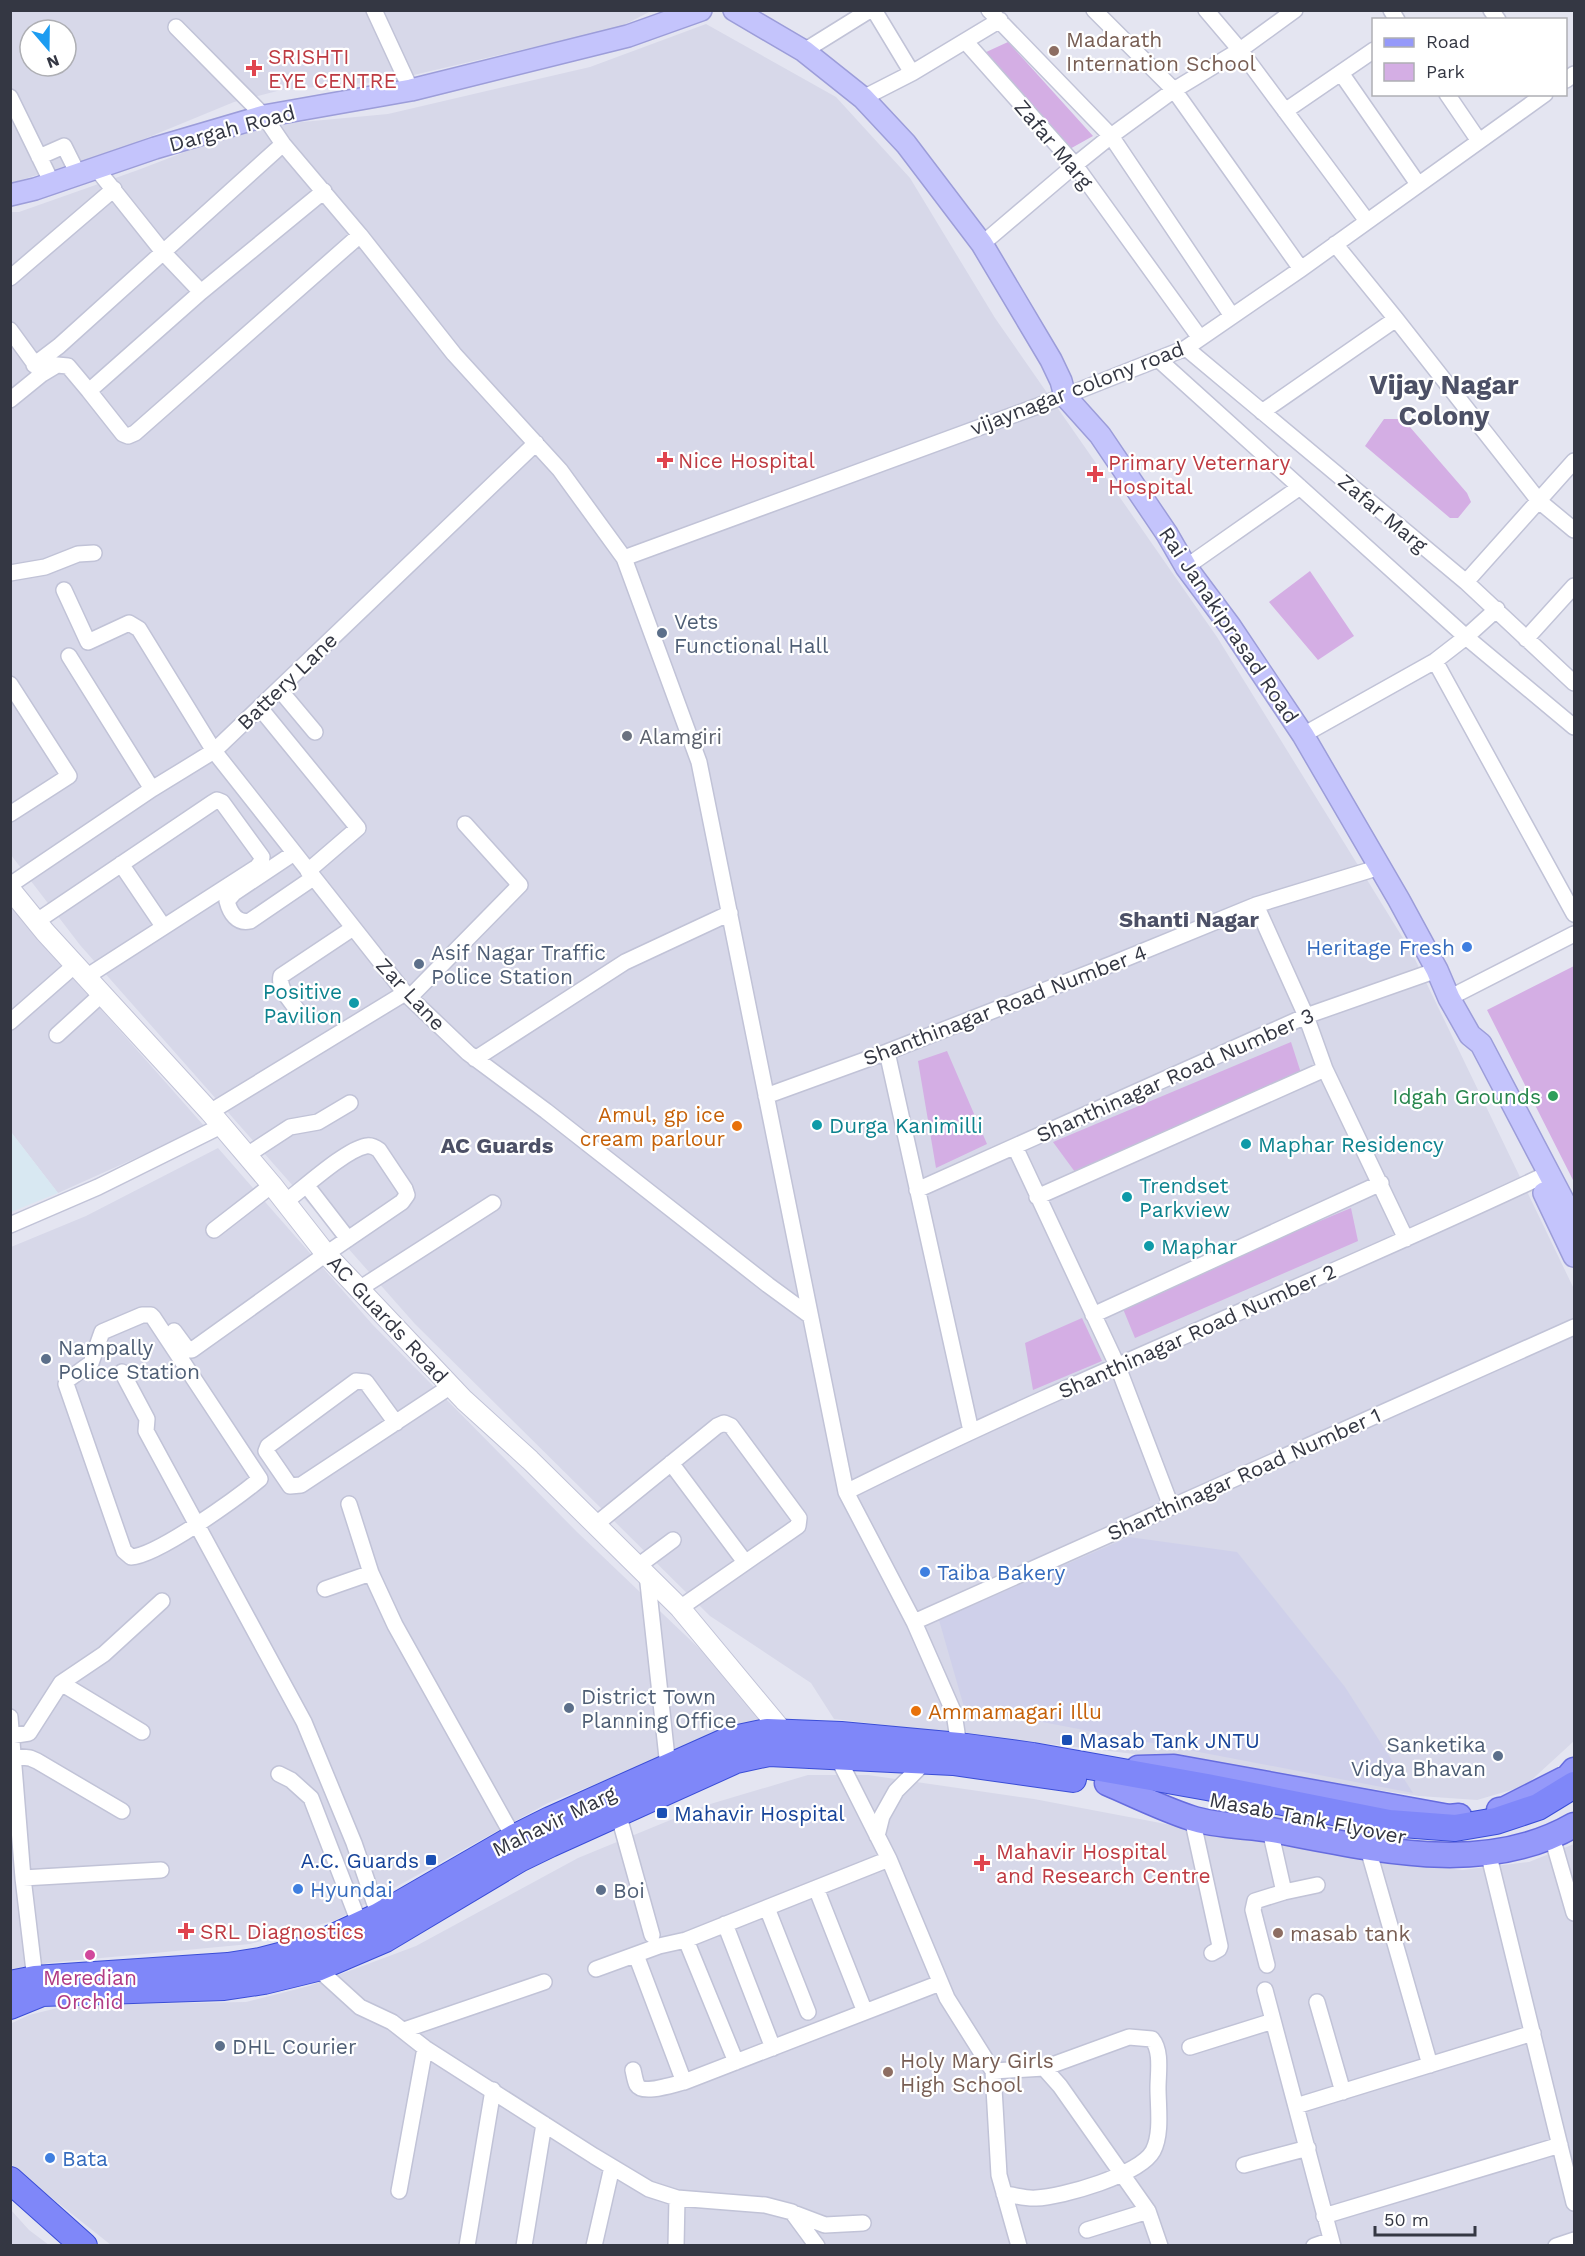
<svg xmlns="http://www.w3.org/2000/svg" width="1585" height="2256" font-family="'Work Sans',sans-serif">
  <rect width="100%" height="100%" fill="#e4e5f1"/>
  <path fill="#d7d8e9" fill-rule="evenodd" d="M11,11H651L620,27L388,81L281,90L234,102L115,151L11,183ZM30,30H66V66H30Z
    M706,24L836,97L910,178L995,318L1217,637L1411,951L1574,1289V1741L1525,1786L1477,1800L1419,1796L1152,1756L834,1719L811,1683L710,1616L415,1324L80,945L11,855V212H19L138,170L250,127L388,114L590,67Z
    M10,906L205,1127L58,1193L11,1132Z
    M218,1148L372,1324L577,1532L769,1715L548,1803L336,1920L250,1944L48,1963L11,1973V1247L86,1216Z
    M808,1775H868L1034,1799L1266,1843L1462,1870L1529,1862L1574,1844V2245H111L14,2168L11,2162L10,2024L29,2015L70,2005L246,2002L309,1986L416,1946L578,1858L707,1805Z
    M11,2210L29,2230L49,2245H11Z"/>
  <path fill="#cfd0ea" d="M1129,1537L1237,1552L1345,1687L1413,1793L964,1707L939,1620Z"/>
  <path fill="#d8e8f2" d="M11,1132L58,1193L11,1212H10Z"/>
  <path fill="#d4aee4" d="M1008,42L1093,136L1068,150L984,53Z
    M1384,419H1403L1467,493L1471,502L1458,518H1450L1365,446Z
    M1310,571L1354,636L1318,660L1269,602Z
    M1574,966V1182L1487,1010Z
    M1291,1042L1301,1073L1075,1172L1053,1142Z
    M947,1051L987,1144L936,1168L918,1061Z
    M1351,1208L1358,1241L1135,1338L1121,1304Z
    M1082,1318L1102,1361L1033,1390L1025,1343Z"/>
  <g fill="none" stroke-linecap="round" stroke-linejoin="round">
    <defs>
      <path id="minor" d="M374,10L411,90
        M874,10L912,73
        M989,10L1111,136L1232,316
        M1094,10L1174,90L1301,269
        M1206,10L1240,50L1367,221
        M1391,10L1397,20
        M1491,10L1498,20
        M176,27L264,116L283,144L360,235L454,354L560,470L624,558L699,762L846,1492L914,1622L954,1713L959,1746
        M965,41L1075,165L1200,338
        M804,51L870,10
        M1341,73L1418,184
        M1566,80L1574,74
        M1447,94L1479,141
        M10,97L52,183
        M863,98L912,73L1000,20
        M1285,111L1374,50
        M39,157L64,146L78,174
        M96,168L163,252L201,292
        M982,244L1075,165L1111,136L1174,90L1240,50L1295,10
        M1335,244L1396,319L1539,501L1574,530
        M10,278L114,189
        M10,330L42,374L57,365L68,366L89,391L201,292L324,191
        M1186,348L1466,582L1574,683
        M1158,359L1466,637L1574,727
        M34,365L59,346L283,144
        M89,391L123,434L128,436L135,433L360,235
        M10,400L42,374
        M1262,412L1396,319
        M624,558L1065,396L1186,348L1301,269L1545,94
        M1186,567L1300,487
        M10,573L45,567L78,554L94,553
        M1466,582L1574,461
        M64,590L88,642L129,623L139,629L214,751L405,993L468,1053L546,1111L768,1285L809,1315
        M1526,639L1574,586
        M69,656L152,789
        M1435,661L1574,914
        M10,684L69,776L10,814
        M279,689L315,732
        M260,708L358,828L308,871
        M1303,735L1435,661L1466,637L1497,609
        M294,853L234,893L227,901C230,913 237,924 250,921L313,878
        M121,864L163,926
        M10,885L152,789L214,751L536,443
        M1256,905L1306,1016L1325,1069L1406,1239
        M37,921L212,803L217,800L222,802L262,857L261,862L257,867L86,977
        M410,997L520,885L465,824
        M1449,998L1574,934
        M298,1011C291,1001 278,989 281,976L353,928
        M10,1022L75,965
        M57,1035L102,994
        M887,1052L971,1431
        M475,1059L625,962L730,913
        M766,1096L887,1052L1112,964L1256,905L1380,867
        M210,1112L405,993
        M1015,1147L1118,1367L1171,1506
        M247,1155L290,1127L318,1122L350,1103
        M307,1186L348,1239
        M917,1190L1306,1016L1437,970
        M1037,1197L1325,1069
        M10,1225L98,1187L221,1126
        M214,1230L272,1185
        M359,1289L493,1203
        M142,1315H151L153,1317L260,1479C237,1498 157,1556 131,1557L124,1551L66,1384L69,1379L91,1363L102,1332Z
        M1093,1315L1381,1183
        M174,1331L188,1350H192L326,1254L402,1202L407,1195L405,1189L379,1150C375,1147 371,1145 366,1146C345,1150 304,1188 285,1202
        M122,1372L147,1419L146,1431L304,1722L354,1843L379,1916
        M396,1423L366,1382L356,1381L268,1446L266,1451L290,1486L301,1485L451,1386
        M671,1463L745,1562
        M846,1492C1076,1377 1317,1283 1549,1173
        M349,1504L371,1573L395,1625L514,1838
        M595,1525L717,1426L724,1423L731,1426L799,1518L798,1526L680,1608
        M638,1566L673,1540
        M647,1574L668,1767
        M325,1589L371,1573
        M914,1622L1574,1327
        M61,1683L142,1732
        M10,1717L23,1878L35,1979
        M10,1736L29,1733L61,1683L104,1654L162,1601
        M12,1756L30,1758L37,1761L122,1811
        M837,1756L889,1859L947,1998L993,2071L999,2175L1019,2246
        M279,1774L291,1780L311,1798L360,1925
        M618,1813L652,1935
        M1192,1818L1220,1946L1219,1949L1212,1953
        M877,1836L882,1816L896,1791L926,1761
        M1552,1837L1574,1913
        M1368,1849L1430,2065
        M1488,1852L1574,2203
        M23,1878L161,1870
        M816,1888L865,2012
        M1284,1892L1317,1885
        M767,1908L808,2012
        M725,1924L773,2048
        M686,1940L736,2062
        M636,1955L684,2082
        M1267,1965L1253,1910L1255,1901L1284,1892L1270,1830
        M317,1968L360,2007L392,2022L425,2048L594,2156L649,2189L677,2198L765,2205L792,2212L817,2246
        M596,1969L659,1946L686,1940L889,1859
        M1265,1990L1333,2246
        M1317,2002L1343,2092
        M404,2030L544,1982
        M1190,2047L1273,2021
        M633,2070C634,2074 635,2081 637,2085C643,2095 674,2084 684,2082L940,1983
        M993,2071L1044,2068L1060,2086L1148,2211L1160,2246
        M1296,2106L1533,2033
        M1244,2165L1308,2148
        M399,2191L425,2048
        M1004,2194C1015,2195 1026,2199 1036,2198C1062,2197 1140,2175 1153,2151C1162,2134 1158,2107 1158,2088C1158,2073 1162,2051 1152,2039L1129,2037L1044,2068
        M796,2214L825,2225L863,2223
        M1324,2216L1560,2145
        M1087,2230L1148,2211
        M467,2246L493,2090
        M524,2246L544,2124
        M594,2246L612,2167
        M676,2246L677,2198
        M1314,2246L1331,2240
        M1556,2246L1574,2240"/>
      <path id="tertiary" d="M10,889L45,932L210,1112L272,1185L326,1254L464,1400L530,1460L680,1608L783,1732"/>
      <path id="secondary" d="M734,10L804,51L863,98L906,144L982,244L1051,360L1061,381L1065,396L1100,435L1167,534L1186,567L1230,626L1303,735L1399,900L1437,970L1449,998L1470,1035L1481,1044L1574,1221
        M10,195L35,189L155,148L264,116L411,90L628,36L701,10
        M1544,1193L1574,1256"/>
      <path id="primary" d="M1138,1768L1174,1767L1449,1817L1459,1816
        M1107,1783C1135,1795 1163,1809 1191,1818C1215,1826 1247,1826 1272,1830C1371,1848 1482,1878 1574,1825
        M1499,1810L1505,1809L1568,1777L1574,1770"/>
      <path id="trunk" d="M10,1984L35,1979L228,1966L260,1961L310,1948L379,1916L514,1838L550,1820L729,1740L767,1732L841,1735L959,1746L1033,1756L1207,1787L1389,1823L1455,1828L1496,1821L1538,1807L1574,1785
        M10,2006L42,1993L224,1987L264,1981L317,1968L385,1939L519,1859L550,1844L736,1760L769,1753L953,1762L1073,1779
        M10,2180L84,2246"/>
    </defs>
    <use href="#minor" stroke="#c1c3d7" stroke-width="18"/>
    <use href="#tertiary" stroke="#c1c3d7" stroke-width="22"/>
    <use href="#secondary" stroke="#9c9dd9" stroke-width="24"/>
    <use href="#primary" stroke="#666cde" stroke-width="27"/>
    <use href="#trunk" stroke="#3a4dd6" stroke-width="28"/>
    <use href="#minor" stroke="#fff" stroke-width="15"/>
    <use href="#tertiary" stroke="#fff" stroke-width="20"/>
    <use href="#secondary" stroke="#c4c4fc" stroke-width="21"/>
    <use href="#primary" stroke="#9599fa" stroke-width="24"/>
    <use href="#trunk" stroke="#7f87f9" stroke-width="26"/>
  </g>
  <g fill="#8d6e63" stroke="#fff" stroke-width="2">
    <circle cx="1054" cy="51" r="6"/>
    <circle cx="1278" cy="1933" r="6"/>
    <circle cx="888" cy="2072" r="6"/>
  </g>
  <g fill="#e0444e" stroke="#fff" stroke-width="2">
    <path d="M251 59h6v6h6v6h-6v6h-6v-6h-6v-6h6z"/>
    <path d="M662 451h6v6h6v6h-6v6h-6v-6h-6v-6h6z"/>
    <path d="M1092 465h6v6h6v6h-6v6h-6v-6h-6v-6h6z"/>
    <path d="M979 1854h6v6h6v6h-6v6h-6v-6h-6v-6h6z"/>
    <path d="M183 1922h6v6h6v6h-6v6h-6v-6h-6v-6h6z"/>
  </g>
  <g fill="#5c6f8a" stroke="#fff" stroke-width="2">
    <circle cx="662" cy="633" r="6"/>
    <circle cx="419" cy="964" r="6"/>
    <circle cx="46" cy="1359" r="6"/>
    <circle cx="569" cy="1708" r="6"/>
    <circle cx="1498" cy="1756" r="6"/>
    <circle cx="601" cy="1890" r="6"/>
    <circle cx="220" cy="2046" r="6"/>
  </g>
  <circle fill="#6b7280" stroke="#fff" stroke-width="2" cx="627" cy="736" r="6"/>
  <g fill="#3f7fe0" stroke="#fff" stroke-width="2">
    <circle cx="1467" cy="947" r="6"/>
    <circle cx="925" cy="1572" r="6"/>
    <circle cx="298" cy="1889" r="6"/>
    <circle cx="50" cy="2158" r="6"/>
  </g>
  <g fill="#0f9aa8" stroke="#fff" stroke-width="2">
    <circle cx="354" cy="1003" r="6"/>
    <circle cx="817" cy="1125" r="6"/>
    <circle cx="1246" cy="1144" r="6"/>
    <circle cx="1127" cy="1197" r="6"/>
    <circle cx="1149" cy="1246" r="6"/>
  </g>
  <circle fill="#2e9e5b" stroke="#fff" stroke-width="2" cx="1553" cy="1096" r="6"/>
  <g fill="#e8710a" stroke="#fff" stroke-width="2">
    <circle cx="737" cy="1126" r="6"/>
    <circle cx="916" cy="1711" r="6"/>
  </g>
  <g fill="#1a4fb4" stroke="#fff" stroke-width="2">
    <rect x="1061" y="1734" width="12" height="12" rx="3"/>
    <rect x="656" y="1807" width="12" height="12" rx="3"/>
    <rect x="425" y="1854" width="12" height="12" rx="3"/>
  </g>
  <circle fill="#d1479c" stroke="#fff" stroke-width="2" cx="90" cy="1955" r="6"/>
  <g text-anchor="middle" dominant-baseline="central" stroke-width="4.5" stroke-linejoin="round" paint-order="stroke">
    <g font-size="21" fill="#785e54" stroke="#fff" text-anchor="start">
      <text x="1066" y="39">Madarath<tspan x="1066" dy="24">Internation School</tspan></text>
      <text x="1290" y="1933">masab tank</text>
      <text x="900" y="2060">Holy Mary Girls<tspan x="900" dy="24">High School</tspan></text>
    </g>
    <g font-size="21" fill="#be3a42" stroke="#fff" text-anchor="start">
      <text x="268" y="56">SRISHTI<tspan x="268" dy="24">EYE CENTRE</tspan></text>
      <text x="678" y="460">Nice Hospital</text>
      <text x="1108" y="462">Primary Veternary<tspan x="1108" dy="24">Hospital</tspan></text>
      <text x="996" y="1851">Mahavir Hospital<tspan x="996" dy="24">and Research Centre</tspan></text>
      <text x="200" y="1931">SRL Diagnostics</text>
    </g>
    <g font-size="21" fill="#343743" stroke="#fff">
      <text transform="translate(232 128) rotate(-15)">Dargah Road</text>
      <text transform="translate(1054 144) rotate(50)">Zafar Marg</text>
      <text transform="translate(1077 388) rotate(-21)">vijaynagar colony road</text>
      <text transform="translate(1383 513) rotate(40)">Zafar Marg</text>
      <text transform="translate(1229 625) rotate(56)">Rai Janakiprasad Road</text>
      <text transform="translate(287 681) rotate(-44)">Battery Lane</text>
      <text transform="translate(411 994) rotate(47)">Zar Lane</text>
      <text transform="translate(1005 1005) rotate(-21)">Shanthinagar Road Number 4</text>
      <text transform="translate(1175 1075) rotate(-24)">Shanthinagar Road Number 3</text>
      <text transform="translate(388 1319) rotate(47)">AC Guards Road</text>
      <text transform="translate(1197 1331) rotate(-24)">Shanthinagar Road Number 2</text>
      <text transform="translate(1244 1474) rotate(-24)">Shanthinagar Road Number 1</text>
      <text transform="translate(1308 1818) rotate(11)">Masab Tank Flyover</text>
      <text transform="translate(554 1821) rotate(-26)">Mahavir Marg</text>
    </g>
    <g font-size="21" fill="#4e5e75" stroke="#fff" text-anchor="start">
      <text x="674" y="621">Vets<tspan x="674" dy="24">Functional Hall</tspan></text>
      <text x="431" y="952">Asif Nagar Traffic<tspan x="431" dy="24">Police Station</tspan></text>
      <text x="58" y="1347">Nampally<tspan x="58" dy="24">Police Station</tspan></text>
      <text x="581" y="1696">District Town<tspan x="581" dy="24">Planning Office</tspan></text>
      <text x="1486" y="1744" text-anchor="end">Sanketika<tspan x="1486" dy="24">Vidya Bhavan</tspan></text>
      <text x="613" y="1890">Boi</text>
      <text x="232" y="2046">DHL Courier</text>
    </g>
    <g font-size="21" fill="#5b616d" stroke="#fff" text-anchor="start">
      <text x="639" y="736">Alamgiri</text>
    </g>
    <g font-size="21" fill="#366cbe" stroke="#fff" text-anchor="start">
      <text x="1455" y="947" text-anchor="end">Heritage Fresh</text>
      <text x="937" y="1572">Taiba Bakery</text>
      <text x="310" y="1889">Hyundai</text>
      <text x="62" y="2158">Bata</text>
    </g>
    <g font-size="21" fill="#0d838f" stroke="#fff" text-anchor="start">
      <text x="342" y="991" text-anchor="end">Positive<tspan x="342" dy="24">Pavilion</tspan></text>
      <text x="829" y="1125">Durga Kanimilli</text>
      <text x="1258" y="1144">Maphar Residency</text>
      <text x="1139" y="1185">Trendset<tspan x="1139" dy="24">Parkview</tspan></text>
      <text x="1161" y="1246">Maphar</text>
    </g>
    <g font-size="21" fill="#27864d" stroke="#fff" text-anchor="end">
      <text x="1541" y="1096">Idgah Grounds</text>
    </g>
    <g font-size="21" fill="#c56008" stroke="#fff" text-anchor="end">
      <text x="725" y="1114">Amul, gp ice<tspan x="725" dy="24">cream parlour</tspan></text>
      <text x="928" y="1711" text-anchor="start">Ammamagari Illu</text>
    </g>
    <g font-size="21" fill="#164399" stroke="#fff" text-anchor="start">
      <text x="1079" y="1740">Masab Tank JNTU</text>
      <text x="674" y="1813">Mahavir Hospital</text>
      <text x="419" y="1860" text-anchor="end">A.C. Guards</text>
    </g>
    <g font-size="21" fill="#b23c85" stroke="#fff">
      <text x="90" y="1977">Meredian<tspan x="90" dy="24">Orchid</tspan></text>
    </g>
    <g font-size="22" font-weight="bold" fill="#4c5066" stroke="#fff">
      <text x="1189" y="919">Shanti Nagar</text>
      <text x="497" y="1145">AC Guards</text>
    </g>
    <g font-size="27" font-weight="bold" fill="#4c5066" stroke="#fff">
      <text x="1444" y="385">Vijay Nagar<tspan x="1444" dy="31">Colony</tspan></text>
    </g>
  </g>
  <rect width="1585" height="2256" fill="none" stroke="#343743" stroke-width="24"/>
  <rect x="1372" y="18" width="195" height="78" fill="#ffffff" stroke="#aeafb4" stroke-width="1.5"/>
  <rect x="1384" y="38" width="30" height="9" fill="#9599fa" stroke="#aeafb4" stroke-width="1.5"/>
  <text x="1426" y="48" font-size="18" fill="#343743">Road</text>
  <rect x="1384" y="63" width="30" height="18" fill="#d4aee4" stroke="#aeafb4" stroke-width="1.5"/>
  <text x="1426" y="78" font-size="18" fill="#343743">Park</text>
  <g transform="translate(48 48) rotate(160)"><circle r="28" fill="#ffffff" stroke="#aeafb4" stroke-width="1.5"/>
  <path d="M0-4.5L10 22L0 15L-10 22Z" fill="#1c9cf1"/>
  <text y="-9" font-size="16" font-weight="bold" text-anchor="middle" fill="#343743">N</text>
  </g>
  <path d="M1375 2226v9h100v-9" fill="none" stroke="#343743" stroke-width="3"/>
  <text x="1384" y="2226" font-size="18" fill="#343743" stroke="#ffffff" stroke-width="4.5" paint-order="stroke">50 m</text>
</svg>
